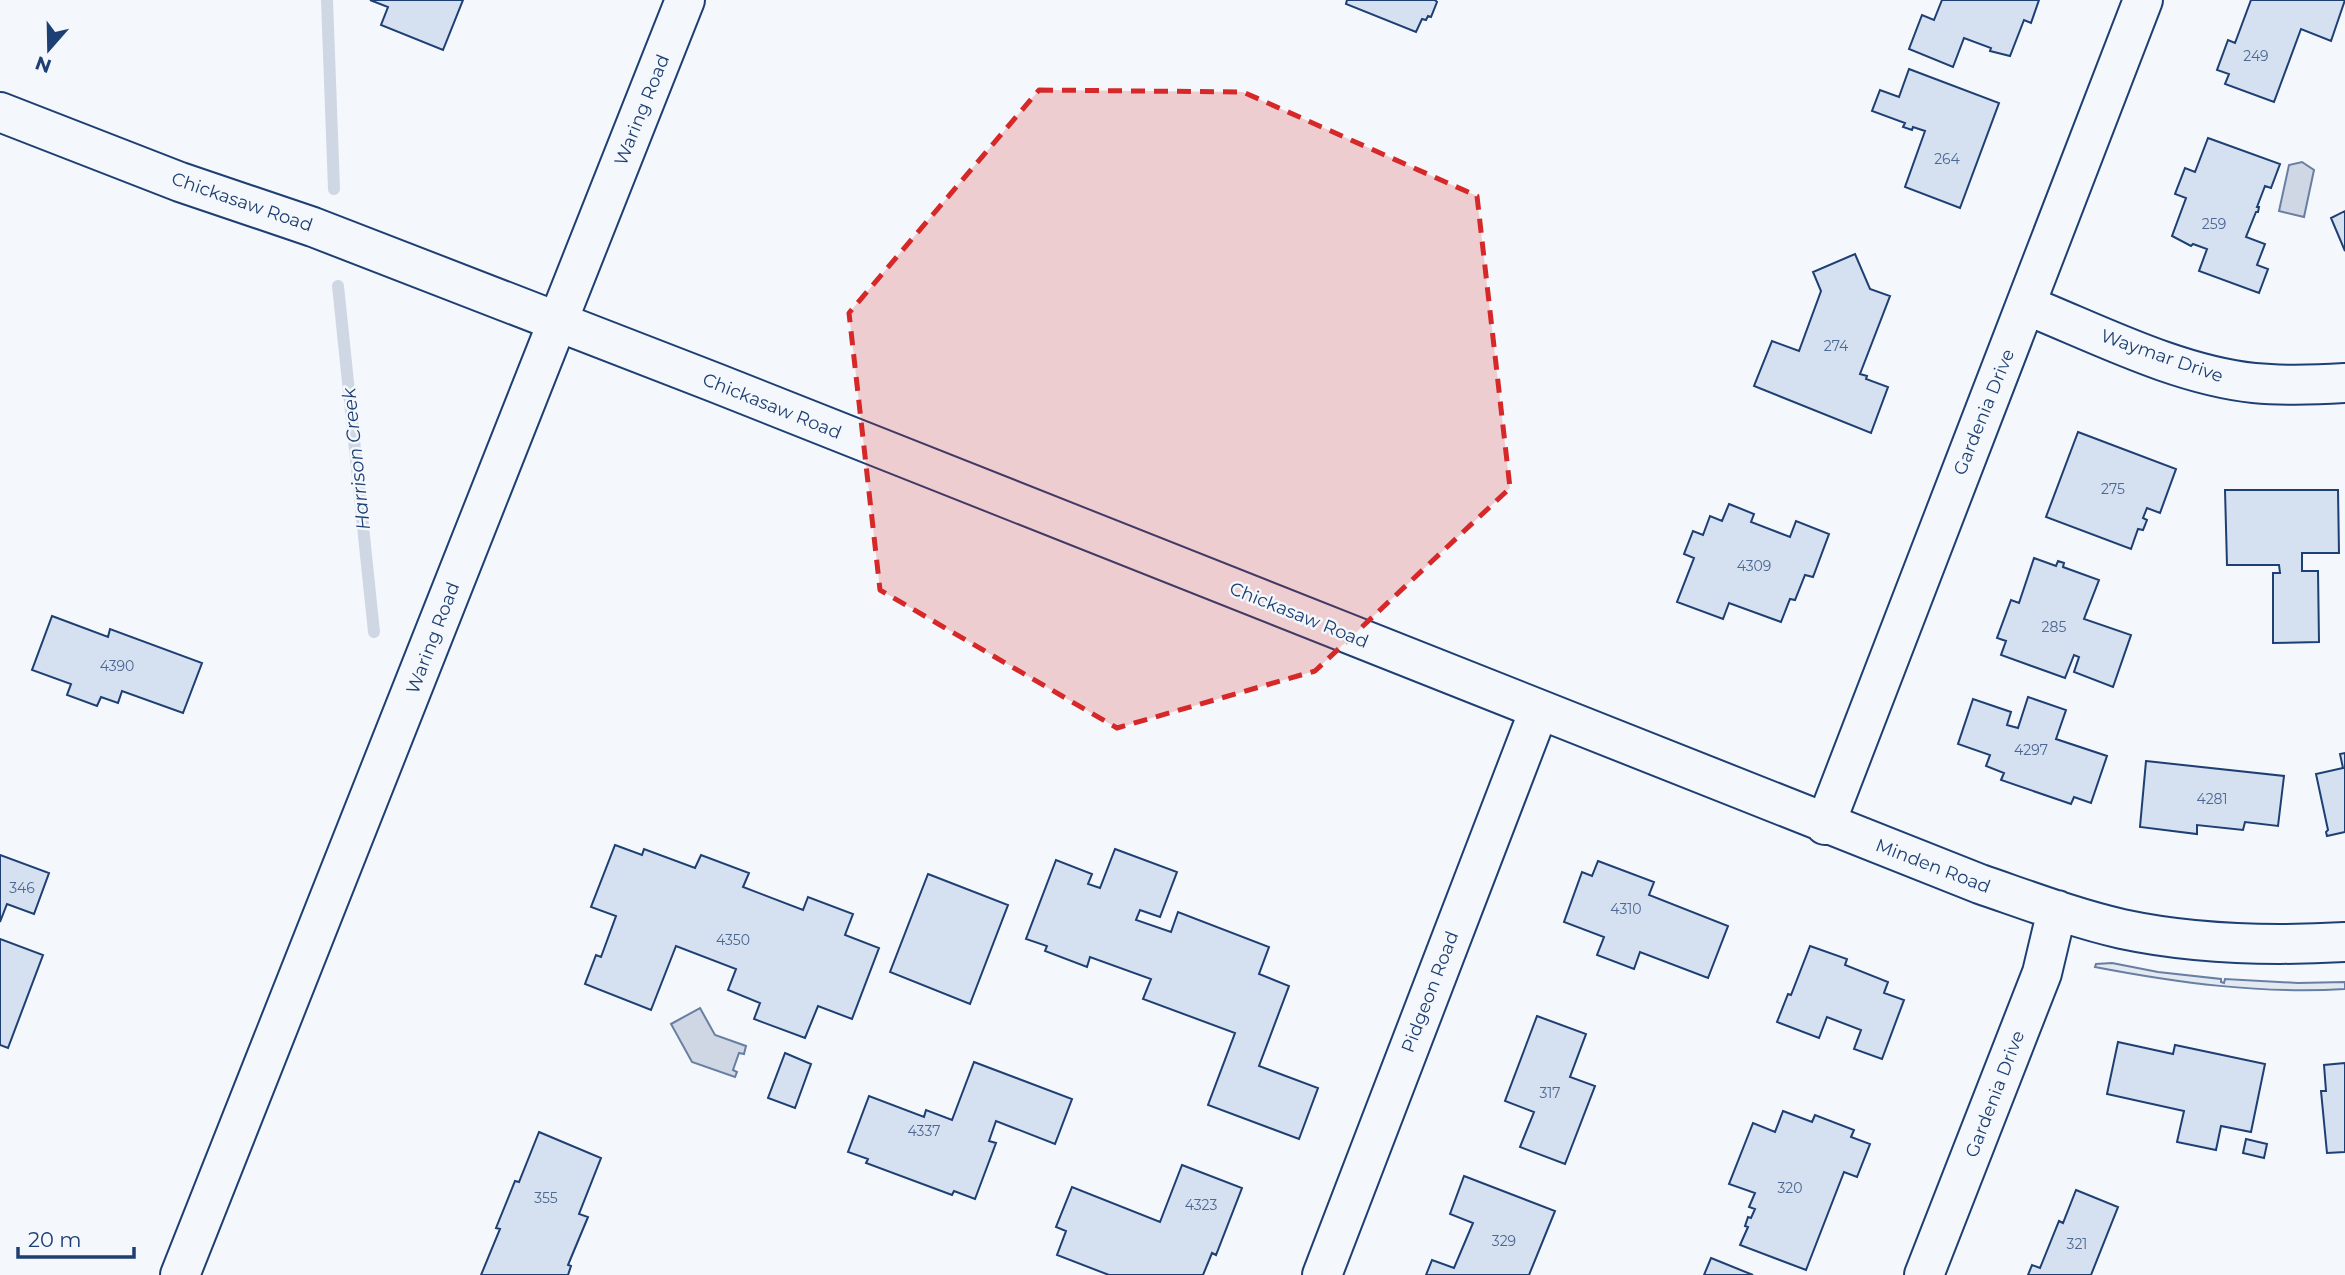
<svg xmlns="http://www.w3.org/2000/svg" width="2345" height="1275" font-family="Montserrat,sans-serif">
  <rect width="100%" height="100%" fill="#f4f7fb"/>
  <path fill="#e3e9f0" stroke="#687fa3" stroke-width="2" d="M2112,963L2158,972L2221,979V982L2224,983L2225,979L2298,983L2345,982V989C2261,994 2178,983 2095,967L2096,964Z"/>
  <path fill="#cfd7e4" stroke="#687fa3" stroke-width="2" d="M2302,162L2314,170L2304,217L2279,211L2289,165Z
    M700,1008L715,1035L746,1046L744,1054L739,1053L733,1070L737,1072L735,1077L692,1062L671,1024Z"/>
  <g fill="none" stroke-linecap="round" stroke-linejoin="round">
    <path stroke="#cfd7e4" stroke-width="12" d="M327,0L334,189
      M338,286L374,632"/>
  </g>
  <path fill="#d5e0f0" stroke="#1d3f73" stroke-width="2" d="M370,0H463L443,50L381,25L388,7Z
    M1347,0H1435L1437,2L1431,17L1428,16L1426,20L1422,19L1416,32L1346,4Z
    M1942,0H2039L2031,23L2024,20L2010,56L1990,51L1991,48L1964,38L1953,67L1909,49L1922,15L1934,20Z
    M2251,0H2345L2331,41L2301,29L2274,102L2225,84L2229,74L2217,70L2228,40L2235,43Z
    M1909,69L1999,103L1960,208L1905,187L1925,131L1913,127L1912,130L1903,127L1905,123L1872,111L1880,90L1899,97Z
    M2208,138L2280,164L2271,188L2265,186L2257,207H2259L2258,212H2256L2246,237L2265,244L2257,265L2268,269L2259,293L2199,271L2207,249L2193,244L2191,246L2172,236L2186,198L2175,194L2185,168L2195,172Z
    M2345,211V251L2331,218Z
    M1855,254L1870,289L1890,296L1860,374L1867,376L1866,379L1888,387L1871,433L1754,386L1772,341L1799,351L1821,291L1813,272Z
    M2078,432L2176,469L2160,513L2147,508L2143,518L2147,520L2143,530L2138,529L2131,549L2046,517Z
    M2225,490H2338L2339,553H2302V571H2318L2319,642L2273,643V573H2280L2279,565H2227Z
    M1729,504L1754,514L1751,522L1790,537L1796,521L1829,534L1813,577L1805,575L1795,600L1790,599L1781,622L1729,603L1723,619L1677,602L1694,558L1684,554L1693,531L1703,535L1710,516L1722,521Z
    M2034,558L2056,566L2058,561L2064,563L2063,567L2099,580L2084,619L2131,635L2113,687L2074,672L2079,657L2074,655L2065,678L2001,655L2006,641L1997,638L2011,600L2019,603Z
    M52,616L108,637L110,629L202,663L183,713L122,691L118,703L101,697L97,706L67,695L71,684L32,670Z
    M2028,697L2066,710L2056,739L2107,756L2091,803L2074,797L2071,804L2001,780L2004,773L1986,766L1990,755L1958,744L1973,699L2011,712L2007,725L2018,728Z
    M2345,753V832L2327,836L2326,832L2328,830L2316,774L2343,768L2340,754Z
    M2146,761L2284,776L2278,826L2245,822L2243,830L2197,825V834L2140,827Z
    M615,845L642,855L644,849L695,868L701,855L749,873L743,887L803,910L808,897L853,914L845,935L879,948L852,1019L818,1006L805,1038L754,1019L760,1003L728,990L736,969L676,946L651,1010L585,984L596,955L601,957L616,916L591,907Z
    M1115,849L1177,872L1160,917L1140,910L1136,920L1171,932L1178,912L1269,947L1259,974L1289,986L1259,1066L1318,1088L1299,1139L1208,1105L1235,1033L1143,999L1151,979L1090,957L1087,967L1045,951L1047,946L1026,939L1056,860L1092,874L1088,884L1100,888Z
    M0,855L49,873L34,914L7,904L0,922Z
    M1598,861L1654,882L1649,895L1728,926L1708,978L1640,952L1634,969L1597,955L1604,937L1564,922L1582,872L1592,876Z
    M928,874L1008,905L970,1004L890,972Z
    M0,939L43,955L8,1048L0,1045Z
    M1810,946L1847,959L1845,965L1888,982L1884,993L1904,1000L1882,1059L1854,1049L1861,1030L1827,1017L1819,1038L1777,1022L1788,994L1791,995Z
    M1537,1016L1586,1034L1570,1077L1595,1086L1565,1164L1520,1147L1534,1112L1505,1101Z
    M2118,1042L2173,1054L2175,1045L2265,1064L2251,1132L2221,1126L2216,1150L2177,1142L2184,1111L2107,1094Z
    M785,1053L811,1064L795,1108L768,1098Z
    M974,1062L1072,1099L1055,1144L996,1121L989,1141L996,1143L975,1199L954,1191L952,1195L866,1163L868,1159L848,1152L869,1096L924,1117L926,1110L952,1120Z
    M2345,1063V1152L2327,1153L2321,1091H2326L2324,1065Z
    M1783,1111L1812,1122L1815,1115L1854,1130L1851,1137L1870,1144L1857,1177L1844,1172L1806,1270L1740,1245L1748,1227L1745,1226L1748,1217L1751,1218L1755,1209L1749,1207L1755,1193L1729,1184L1753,1123L1775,1132Z
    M539,1132L601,1158L579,1214L588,1217L568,1265L571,1266L568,1275H481L500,1229L496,1228L515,1181L519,1182Z
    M2246,1139L2267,1144L2264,1158L2243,1153Z
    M1182,1165L1242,1188L1216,1255L1212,1253L1203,1275H1109L1057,1255L1066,1231L1056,1227L1072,1187L1160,1222Z
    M1464,1176L1555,1211L1529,1275H1426L1432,1260L1454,1268L1473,1223L1450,1214Z
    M2076,1190L2118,1207L2091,1275H2028L2032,1265L2040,1268L2059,1221L2063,1223Z
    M1711,1258L1753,1275H1704Z"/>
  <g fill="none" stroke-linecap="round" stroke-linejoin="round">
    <defs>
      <path id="minor" d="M0,112L180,182L313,227L716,383L1980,884C2027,900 2074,918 2122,929C2192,944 2274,946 2345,942
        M2026,305C2098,334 2177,375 2254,383C2285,386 2314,385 2345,383
        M1825,825C1929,549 2038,275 2143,0
        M1322,1275L1539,710
        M1924,1275L2042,973L2057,910"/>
      <path id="major" d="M180,1275L685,0"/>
    </defs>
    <use href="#minor" stroke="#1d3f73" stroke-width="42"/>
    <use href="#major" stroke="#1d3f73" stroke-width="42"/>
    <use href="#minor" stroke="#f4f7fb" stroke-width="38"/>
    <use href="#major" stroke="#f4f7fb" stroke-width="38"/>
  </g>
  <path fill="#d62828" fill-opacity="0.2" stroke="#d62828" stroke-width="5" stroke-dasharray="14 9" stroke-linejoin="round" d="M1039,90L1243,92L1477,196L1510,488L1315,671L1117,728L880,590L849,313Z"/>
  <g text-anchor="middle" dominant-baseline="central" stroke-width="5" stroke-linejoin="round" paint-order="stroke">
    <g font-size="14" fill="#4b6792">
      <text x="2256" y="56">249</text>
      <text x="1947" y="159">264</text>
      <text x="2214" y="224">259</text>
      <text x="1836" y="346">274</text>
      <text x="2113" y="489">275</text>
      <text x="1754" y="566">4309</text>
      <text x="2054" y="627">285</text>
      <text x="117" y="666">4390</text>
      <text x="2031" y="750">4297</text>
      <text x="2212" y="799">4281</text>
      <text x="22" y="888">346</text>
      <text x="1626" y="909">4310</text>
      <text x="733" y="940">4350</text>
      <text x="1550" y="1093">317</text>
      <text x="924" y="1131">4337</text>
      <text x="1790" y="1188">320</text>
      <text x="546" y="1198">355</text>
      <text x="1201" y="1205">4323</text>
      <text x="1504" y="1241">329</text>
      <text x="2077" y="1244">321</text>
    </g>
    <g font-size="18" fill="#1d3f73" stroke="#f4f7fb">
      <text transform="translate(642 110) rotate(-68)">Waring Road</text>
      <text transform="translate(242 202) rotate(19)">Chickasaw Road</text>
      <text transform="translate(2162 356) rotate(19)">Waymar Drive</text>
      <text transform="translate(772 406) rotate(22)">Chickasaw Road</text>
      <text transform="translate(1984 412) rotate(-68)">Gardenia Drive</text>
      <text transform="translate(1299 615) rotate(22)">Chickasaw Road</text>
      <text transform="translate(433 638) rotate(-69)">Waring Road</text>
      <text transform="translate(1933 866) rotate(21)">Minden Road</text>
      <text transform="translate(1430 992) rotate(-69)">Pidgeon Road</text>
      <text transform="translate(1995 1094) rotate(-69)">Gardenia Drive</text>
    </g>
    <g font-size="19" font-style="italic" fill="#1d3f73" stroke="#f4f7fb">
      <text transform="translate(356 459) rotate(-96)">Harrison Creek</text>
    </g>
  </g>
  <g transform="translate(49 49) rotate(200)" stroke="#f4f7fb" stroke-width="5" paint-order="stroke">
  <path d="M0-5L12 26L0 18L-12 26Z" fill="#1d3f73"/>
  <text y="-10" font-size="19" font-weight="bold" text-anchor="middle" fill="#1d3f73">N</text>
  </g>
  <path d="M18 1247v10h116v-10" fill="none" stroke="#1d3f73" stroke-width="3.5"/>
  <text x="28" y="1247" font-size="21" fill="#1d3f73" stroke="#f4f7fb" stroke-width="5" paint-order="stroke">20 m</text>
</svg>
